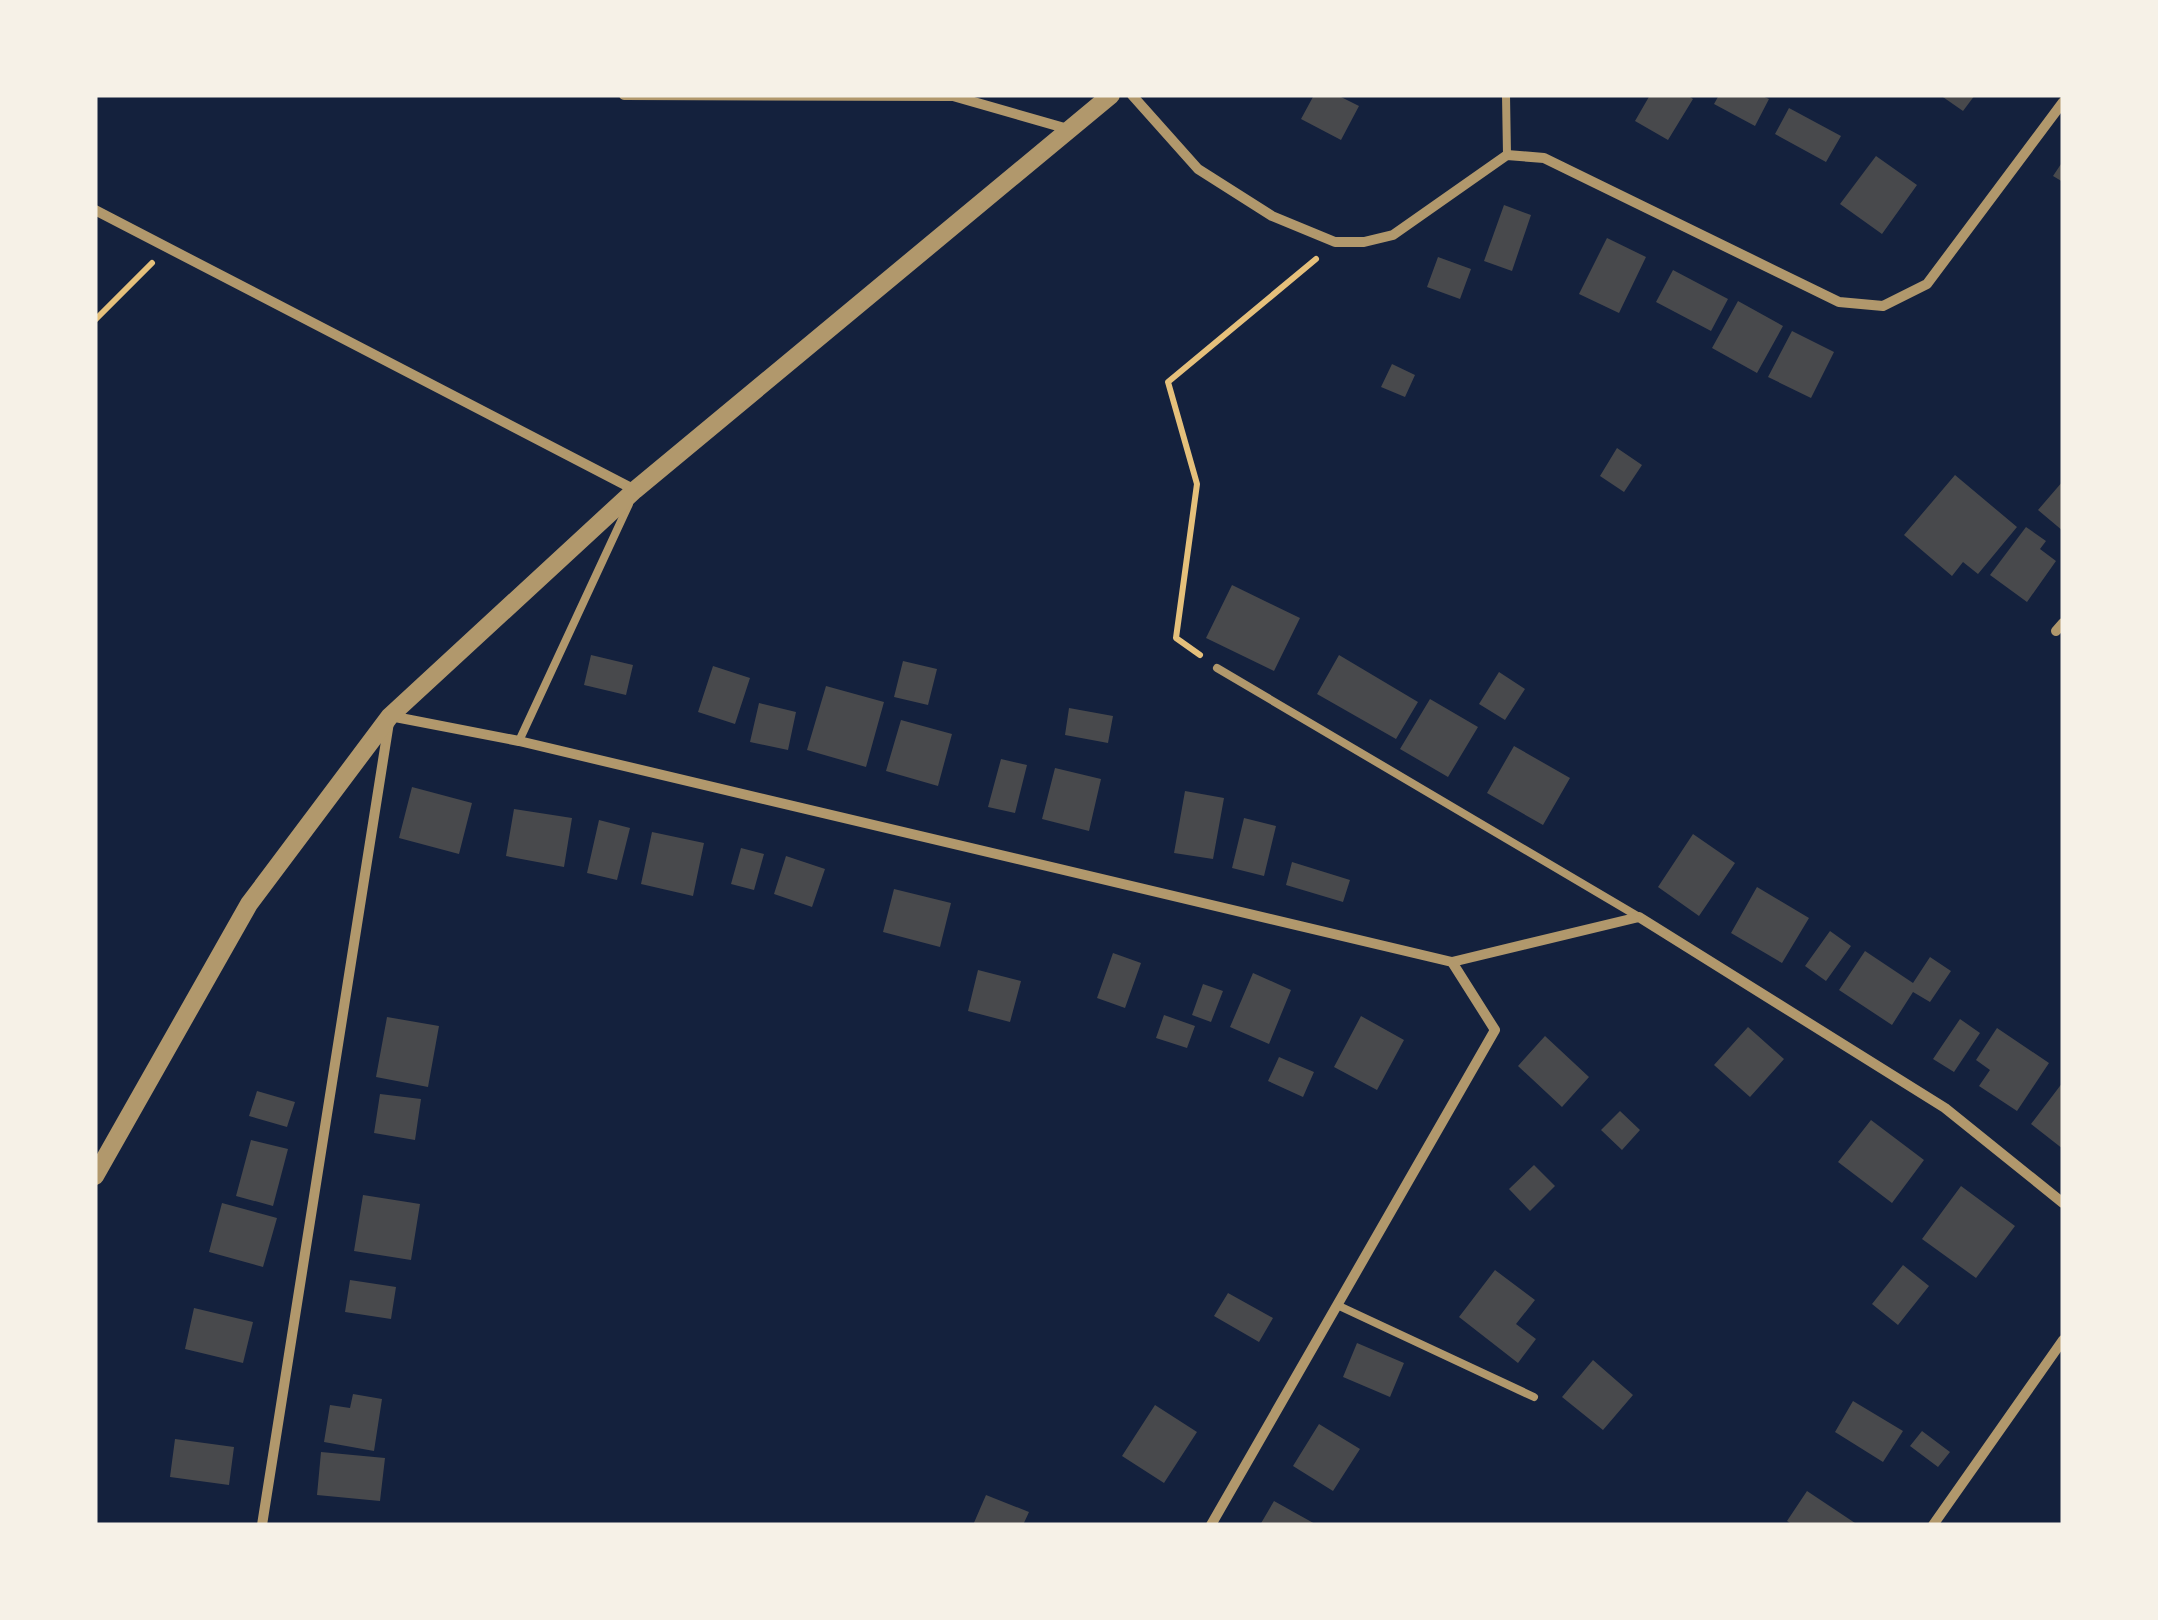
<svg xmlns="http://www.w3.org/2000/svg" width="2158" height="1620" font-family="'IBM Plex Sans',sans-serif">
  <rect width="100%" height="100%" fill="#14213d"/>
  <path fill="#48494c" d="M1314,95H1337L1359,106L1341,140L1301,119Z
    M1650,95H1687L1693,99L1668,140L1635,121Z
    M1719,95H1760L1769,99L1755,126L1714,104Z
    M1940,95H1975L1963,111Z
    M1789,108L1841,136L1826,162L1775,134Z
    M1876,156L1917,185L1882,234L1840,204Z
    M2063,161V182L2053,176Z
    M1504,205L1531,215L1512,271L1484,261Z
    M1607,238L1646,257L1619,313L1579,294Z
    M1438,257L1471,269L1460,299L1427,287Z
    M1673,270L1728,299L1711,331L1656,302Z
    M1738,301L1783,326L1757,373L1712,348Z
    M1792,331L1834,352L1811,398L1768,377Z
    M1392,364L1415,375L1405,397L1381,387Z
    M1617,448L1642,465L1624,492L1600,476Z
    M1955,475L2017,527L1978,574L1963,562L1952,576L1904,535Z
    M2063,481V531L2038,510Z
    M2026,527L2046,541L2040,549L2056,561L2027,602L1990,575Z
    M1232,585L1300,618L1274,671L1206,638Z
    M591,655L633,665L626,695L584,685Z
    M1339,655L1418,702L1396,739L1317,694Z
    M903,661L937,669L928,705L894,697Z
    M713,666L750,678L735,724L698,712Z
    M1499,672L1525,689L1505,720L1479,704Z
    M826,686L884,702L866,767L807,750Z
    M1430,699L1478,727L1448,777L1400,749Z
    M759,703L796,712L788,750L750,742Z
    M1069,708L1113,716L1108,743L1065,735Z
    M901,720L952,734L938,786L886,771Z
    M1514,746L1570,778L1543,825L1487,793Z
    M1001,759L1027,765L1015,813L988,807Z
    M1055,768L1101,779L1089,831L1042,819Z
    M412,787L472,803L459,854L399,838Z
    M1185,791L1224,798L1213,859L1174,853Z
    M514,809L572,818L564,867L506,856Z
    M1244,818L1276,826L1264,876L1232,868Z
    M599,820L630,828L617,880L587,873Z
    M652,832L704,843L693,896L641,884Z
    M1693,834L1735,863L1699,916L1658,887Z
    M741,848L764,854L754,890L731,884Z
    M786,856L825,869L812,907L774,894Z
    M1292,862L1350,880L1343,902L1286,885Z
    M1757,887L1809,918L1782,963L1731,933Z
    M894,889L951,903L940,947L883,932Z
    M1830,931L1851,946L1826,981L1805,966Z
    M1865,951L1913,983L1930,957L1951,971L1930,1002L1913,992L1892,1025L1839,990Z
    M1113,953L1141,963L1125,1008L1097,998Z
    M978,970L1021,981L1010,1022L968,1011Z
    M1253,973L1291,990L1269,1044L1230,1027Z
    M1203,984L1223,991L1211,1022L1192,1015Z
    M1164,1015L1195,1026L1187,1048L1156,1038Z
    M1361,1016L1404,1040L1377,1090L1334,1067Z
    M387,1017L439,1026L428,1087L376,1077Z
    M1960,1019L1980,1033L1954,1072L1933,1059Z
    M1748,1027L1784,1059L1750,1097L1714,1065Z
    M1997,1028L2049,1063L2017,1111L1979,1086L1990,1070L1976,1060Z
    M1545,1036L1589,1077L1562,1107L1518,1066Z
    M1279,1057L1314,1072L1303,1097L1268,1081Z
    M2063,1082V1149L2031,1124Z
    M257,1091L295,1102L287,1127L249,1116Z
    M380,1094L421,1099L415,1140L374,1133Z
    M1620,1111L1640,1130L1622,1150L1601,1130Z
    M1871,1120L1924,1160L1892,1203L1838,1162Z
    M251,1140L288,1149L273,1206L236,1196Z
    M1534,1165L1555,1186L1530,1211L1509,1189Z
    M1961,1186L2015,1226L1976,1278L1922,1239Z
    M363,1195L420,1204L411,1260L354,1251Z
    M222,1203L277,1218L263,1267L209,1252Z
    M1903,1265L1929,1286L1898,1325L1872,1304Z
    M1495,1270L1535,1300L1516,1324L1536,1339L1518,1363L1459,1317Z
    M350,1280L396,1287L391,1319L345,1312Z
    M1228,1293L1273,1318L1259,1342L1214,1316Z
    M194,1308L253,1322L243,1363L185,1349Z
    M1357,1343L1404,1363L1390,1397L1343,1377Z
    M1593,1360L1633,1395L1603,1430L1562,1397Z
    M353,1394L382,1399L374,1451L324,1442L330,1405L350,1408Z
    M1853,1401L1903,1431L1883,1462L1835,1432Z
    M1155,1405L1197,1432L1164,1483L1122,1456Z
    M1319,1424L1360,1449L1333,1491L1293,1466Z
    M1922,1431L1950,1452L1938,1467L1910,1446Z
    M175,1439L234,1447L229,1485L170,1477Z
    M321,1452L385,1458L380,1501L317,1495Z
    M1807,1491L1858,1525H1793L1787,1521Z
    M986,1495L1029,1512L1023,1525H973Z
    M1274,1501L1317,1525H1260Z"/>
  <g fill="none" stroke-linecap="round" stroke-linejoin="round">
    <path stroke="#e5c07b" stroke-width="6" d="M95,320L152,263
      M1200,655L1176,638L1197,484L1168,382L1316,259"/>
    <path stroke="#b1986c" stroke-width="8" d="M1506,95L1507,155
      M1217,668L1639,917
      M519,741L629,504
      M1337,1305L1534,1397"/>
    <path stroke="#b1986c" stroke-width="10" d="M624,95L953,96L1068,129
      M1132,95L1198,169L1272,216L1335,242H1364L1393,235L1507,155L1544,158L1839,302L1883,306L1927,284L2063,102
      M95,210L635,490
      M2056,631L2063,623
      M262,1525L390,716L519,741L1452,962L1639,917L1945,1108L2063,1203
      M1211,1525L1495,1030L1452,962
      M1933,1525L2063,1340"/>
    <path stroke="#b1986c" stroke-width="18" d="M95,1176L249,904L390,716L635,490L1111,95"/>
  </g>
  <rect width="2158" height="1620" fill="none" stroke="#f6f1e7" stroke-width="195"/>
</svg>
